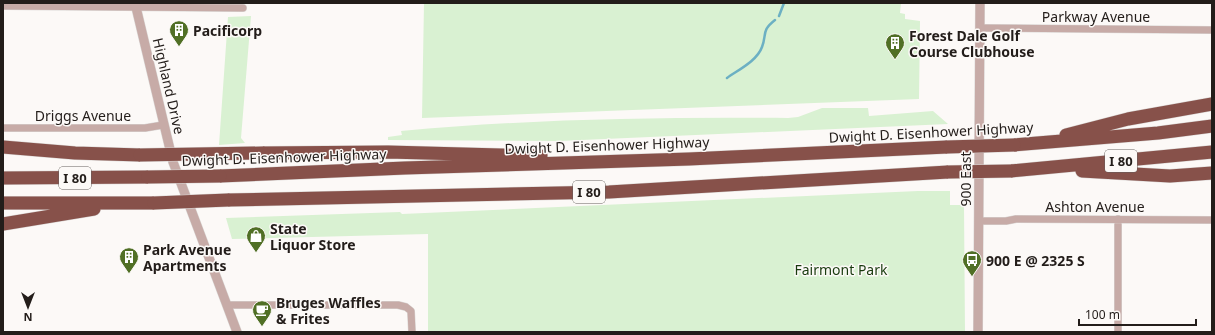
<svg xmlns="http://www.w3.org/2000/svg" width="1215" height="335" font-family="'Noto Sans',sans-serif">
  <rect width="100%" height="100%" fill="#fcf9f7"/>
  <path fill="#d9f1d2" d="M424,3H901L900,13L905,14V19L920,21L919,99L422,118Z
    M251,16L241,138L245,143L219,145L228,17Z
    M822,108H868L869,116L933,111L948,124L559,141L388,140V137L402,135L401,131C530,119 659,117 788,118L798,117Z
    M918,191H950V205H964L965,332H428V234L232,239L226,218L400,212L402,214Z"/>
  <g fill="none" stroke-linecap="round" stroke-linejoin="round">
    <path stroke="#6cb0c3" stroke-width="2.5" d="M779,16L784,3
      M727,78C738,70 757,61 762,47C767,34 761,31 775,20"/>
    <defs>
      <path id="minor" d="M3,6L243,8
        M980,28L1212,30
        M3,128H145L163,125
        M979,221H1006L1016,219L1212,220
        M227,305H398L406,307L411,311L412,332
        M1118,332V219"/>
      <path id="tertiary" d="M135,3L173,162L237,332
        M978,332L980,3"/>
      <path id="motorway" d="M1066,135L1128,119L1212,104
        M1014,145L1158,133L1212,126
        M3,147L75,153L140,155
        M263,153L388,152L541,156
        M1011,171L1212,152
        M1082,171L1170,176L1212,173
        M220,176L405,168L689,159L947,147
        M3,178L148,177
        M228,200L609,192L948,172
        M3,203H154
        M3,224L94,209"/>
    </defs>
    <use href="#minor" stroke="#d9d6d4" stroke-width="8"/>
    <use href="#tertiary" stroke="#d9d6d4" stroke-width="10"/>
    <use href="#motorway" stroke="#d9d6d4" stroke-width="14"/>
    <use href="#minor" stroke="#c7aba7" stroke-width="7"/>
    <use href="#tertiary" stroke="#c7aba7" stroke-width="9"/>
    <use href="#motorway" stroke="#87514a" stroke-width="13"/>
    <defs>
      <path id="motorway-bridge" d="M947,147L1014,145
        M140,155L263,153
        M948,172L1011,171
        M148,177L220,176
        M154,203L228,200"/>
    </defs>
    <use href="#motorway-bridge" stroke="#d9d6d4" stroke-width="14" stroke-linecap="butt"/>
    <use href="#motorway-bridge" stroke="#87514a" stroke-width="13"/>
  </g>
  <defs>
    <symbol id="building-pin" viewBox="-11 -11 22 30"><path d="M0 17L-7.5 6A9.5 9.5 0 1 1 7.5 6Z" fill="#506f25" stroke="#fcf9f7"/><path d="M-4-6H4V6H1V3H-1V6H-4ZM-2.5-4.3h1.7v1.8h-1.7ZM.8-4.3h1.7v1.8H.8ZM-2.5-1h1.7V.8h-1.7ZM.8-1h1.7V.8H.8Z" fill="#fff"/></symbol>
    <symbol id="shop-pin" viewBox="-11 -11 22 30"><path d="M0 17L-7.5 6A9.5 9.5 0 1 1 7.5 6Z" fill="#506f25" stroke="#fcf9f7"/><path d="M-5-2.5h2.3a2.7 3.5 0 0 1 5.4 0H5L5.5 6h-11ZM-1.5-2.5h3a1.5 2.3 0 0 0-3 0Z" fill="#fff"/></symbol>
    <symbol id="bus-pin" viewBox="-11 -11 22 30"><path d="M0 17L-7.5 6A9.5 9.5 0 1 1 7.5 6Z" fill="#506f25" stroke="#fcf9f7"/><path d="M-5-6H5V4H4V6H2V4H-2V6H-4V4H-5ZM-3.5-4V0h7V-4ZM-3.5 1.2v1.5H-2V1.2ZM2 1.2v1.5H3.5V1.2Z" fill="#fff"/></symbol>
    <symbol id="cafe-pin" viewBox="-11 -11 22 30"><path d="M0 17L-7.5 6A9.5 9.5 0 1 1 7.5 6Z" fill="#506f25" stroke="#fcf9f7"/><path d="M-5.5-4.5H6V0H3Q3 3.5 0 3.5H-2.5Q-5.5 3.5-5.5 0ZM3-3.2v2h1.7v-2ZM-6 4.5H4V6H-6Z" fill="#fff"/></symbol>
  </defs>
  <g fill-rule="evenodd">
    <use href="#building-pin" x="168" y="19" width="22" height="30"/>
    <use href="#building-pin" x="884" y="32" width="22" height="30"/>
    <use href="#shop-pin" x="245" y="225" width="22" height="30"/>
    <use href="#building-pin" x="118" y="246" width="22" height="30"/>
    <use href="#bus-pin" x="961" y="249" width="22" height="30"/>
    <use href="#cafe-pin" x="251" y="299" width="22" height="30"/>
  </g>
  <g text-anchor="middle" dominant-baseline="central" stroke-width="3" stroke-linejoin="round" paint-order="stroke">
    <g fill="#fcf9f7" stroke="#645f5c" stroke-width="1">
      <rect x="1105" y="150" width="32" height="22" rx="3"/>
      <rect x="59" y="167" width="32" height="22" rx="3"/>
      <rect x="573" y="181" width="32" height="22" rx="3"/>
    </g>
    <g font-size="13" font-weight="bold" fill="#231d1a">
      <text x="1121" y="161">I 80</text>
      <text x="75" y="178">I 80</text>
      <text x="589" y="192">I 80</text>
    </g>
    <g font-size="14" fill="#231d1a" stroke="#fcf9f7">
      <text x="1096" y="16">Parkway Avenue</text>
      <text transform="translate(169 86) rotate(77)">Highland Drive</text>
      <text x="83" y="115">Driggs Avenue</text>
      <text transform="translate(931 132) rotate(-3)">Dwight D. Eisenhower Highway</text>
      <text transform="translate(607 145) rotate(-2)">Dwight D. Eisenhower Highway</text>
      <text transform="translate(284 157) rotate(-2)">Dwight D. Eisenhower Highway</text>
      <text transform="translate(965 179) rotate(-90)">900 East</text>
      <text x="1095" y="206">Ashton Avenue</text>
    </g>
    <g font-size="14" font-weight="bold" fill="#231d1a" stroke="#fcf9f7" text-anchor="start">
      <text x="193" y="30">Pacificorp</text>
      <text x="909" y="35">Forest Dale Golf<tspan x="909" dy="16">Course Clubhouse</tspan></text>
      <text x="270" y="228">State<tspan x="270" dy="16">Liquor Store</tspan></text>
      <text x="143" y="249">Park Avenue<tspan x="143" dy="16">Apartments</tspan></text>
      <text x="986" y="260">900 E @ 2325 S</text>
      <text x="276" y="302">Bruges Waffles<tspan x="276" dy="16">&amp; Frites</tspan></text>
    </g>
    <g font-size="14" fill="#183b0d" stroke="#fcf9f7">
      <text x="841" y="269">Fairmont Park</text>
    </g>
  </g>
  <rect width="1215" height="335" fill="none" stroke="#231d1a" stroke-width="8"/>
  <g transform="translate(28 307) rotate(180)" stroke="#fcf9f7" stroke-width="3" paint-order="stroke">
  <path d="M0-3L7 15L0 10L-7 15Z" fill="#231d1a"/>
  <text y="-6" font-size="11" font-weight="bold" text-anchor="middle" fill="#231d1a">N</text>
  </g>
  <path d="M1079 319v6h117v-6" fill="none" stroke="#231d1a" stroke-width="2"/>
  <text x="1085" y="319" font-size="12" fill="#231d1a" stroke="#fcf9f7" stroke-width="3" paint-order="stroke">100 m</text>
</svg>
